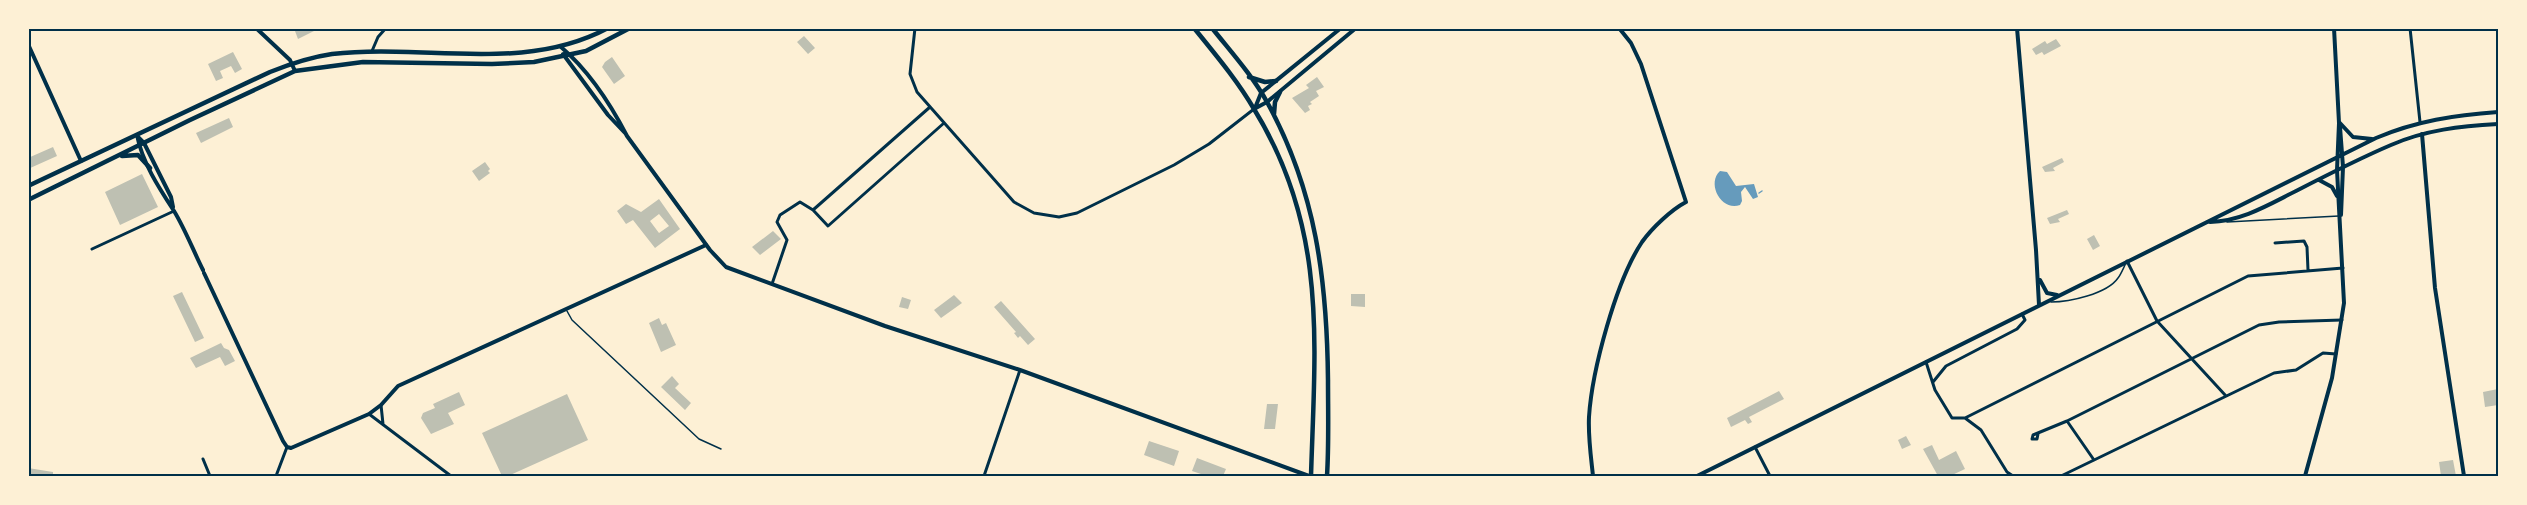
<svg xmlns="http://www.w3.org/2000/svg" width="2527" height="505" font-family="Ubuntu,sans-serif">
  <rect width="100%" height="100%" fill="#fdf0d5"/>
  <path fill="#669bbc" d="M1720,171L1727,172L1736,186L1754,184L1758,197L1753,199L1745,187L1741,192L1742,201L1740,205C1722,212 1706,184 1720,171Z"/>
  <g fill="none" stroke-linecap="round" stroke-linejoin="round">
    <path stroke="#669bbc" stroke-width="1.5" d="M1759,193L1762,191"/>
  </g>
  <path fill="#bec0b2" fill-rule="evenodd" d="M300,28H320L298,39L295,31Z
    M804,36L815,48L808,54L797,42Z
    M2056,39L2061,46L2044,55L2042,52L2036,55L2032,49L2045,41L2047,44Z
    M233,52L242,69L235,73L231,66L220,71L223,78L216,81L208,64Z
    M612,57L625,76L614,84L602,67L605,62Z
    M1317,77L1324,87L1316,91L1319,96L1310,102L1312,104L1308,106L1310,110L1305,113L1292,98L1309,88L1306,85Z
    M229,118L233,127L201,143L196,133Z
    M53,147L57,156L28,169V158Z
    M2062,158L2064,162L2053,168L2055,171L2045,172L2042,167Z
    M485,162L490,169L488,171L490,173L479,181L472,171Z
    M142,174L158,207L120,225L105,192Z
    M659,199L680,229L655,248L633,220L626,224L617,211L626,204L641,212ZM659,214L669,226L659,233L650,221Z
    M2067,210L2069,214L2058,219L2060,222L2050,224L2047,218Z
    M773,231L781,239L760,255L752,247Z
    M2094,235L2100,246L2093,250L2087,239Z
    M182,292L204,338L195,342L173,296Z
    M1351,294H1365V307L1351,306Z
    M954,295L962,303L941,318L934,310Z
    M902,297L911,300L908,309L899,307Z
    M1001,301L1035,339L1028,345L1020,336L1018,338L1014,333L1016,332L994,307Z
    M659,318L662,325L666,323L676,345L661,352L649,323Z
    M221,343L224,348L229,350L235,361L225,366L220,357L196,368L190,358Z
    M672,376L679,384L675,388L691,403L685,410L661,387Z
    M2498,389V405L2485,407L2483,392Z
    M1779,391L1784,399L1749,417L1752,422L1748,424L1745,420L1731,427L1727,418Z
    M459,392L465,405L448,413L454,424L431,434L421,418L423,413L435,408L433,404Z
    M567,394L588,440L508,476H502L482,433Z
    M1267,404H1278L1275,429H1264Z
    M1906,436L1911,445L1902,449L1898,440Z
    M1149,441L1179,451L1174,466L1144,455Z
    M1932,445L1939,460L1956,451L1965,469L1950,476H1938L1923,449Z
    M1197,458L1226,469L1223,476H1207L1192,471Z
    M2453,460L2456,476H2441L2439,462Z
    M28,468L53,472V476H28Z"/>
  <g fill="none" stroke-linecap="round" stroke-linejoin="round">
    <path stroke="#003049" stroke-width="1.5" d="M2227,222L2339,216
      M2051,302C2069,302 2107,294 2118,278C2121,274 2123,269 2125,265
      M567,311L572,320L699,439L721,449"/>
    <path stroke="#003049" stroke-width="3" d="M915,28L910,74L917,92L1014,202L1034,213L1059,217L1077,213L1174,165L1209,144L1254,109
      M2410,28L2420,122
      M372,51L378,37L386,28
      M813,210L930,107
      M2275,243L2304,241L2307,247L2308,270
      M92,249L174,211
      M2127,261L2157,321L2226,396
      M772,284L787,240L777,222L780,215L800,202L813,210L828,226L944,123
      M1926,362L1935,390L1952,418H1965L1981,430L2007,472L2013,476
      M1933,382L1946,366L2017,329L2025,320L2022,314
      M381,405L383,424
      M369,414L451,476
      M1965,418L2248,276L2343,268
      M2067,421L2094,460
      M2038,434L2037,439H2032L2033,435L2067,421L2259,325L2279,322L2342,320
      M1755,447L1770,476
      M203,459L210,476
      M276,476L287,447
      M984,476L1020,370
      M2061,476L2274,373L2296,370L2323,353L2336,354"/>
    <path stroke="#003049" stroke-width="4" d="M28,44L81,161
      M2422,134L2435,288L2464,476
      M137,135C142,162 159,188 174,211C185,229 193,250 203,270
      M138,137L144,143L171,197L173,207
      M2341,215L2343,167
      M204,273L283,441L287,447L291,448L369,414L381,405L398,386L706,245
      M1593,476C1591,457 1588,437 1589,417C1592,370 1616,281 1642,242C1652,228 1671,210 1686,202L1641,64L1631,43L1619,28
      M2305,476L2332,378L2344,303L2337,170"/>
    <path stroke="#003049" stroke-width="4" d="M256,28L290,60L295,71
      M2017,28L2036,250L2039,305
      M2334,28L2339,123L2337,170
      M561,47C588,70 611,105 627,136L710,250L726,267L885,326L1020,370L1309,476
      M563,54L608,115L625,133
      M1255,108L1261,93L1341,28
      M1254,109L1267,102L1356,28
      M2339,122L2353,137L2372,139
      M2340,127L2343,167
      M2319,180L2332,187L2337,196
      M2210,222C2242,221 2268,205 2296,191C2327,175 2358,159 2391,145C2425,130 2461,126 2498,124
      M2040,280L2047,293L2057,295
      M1697,476L2376,138C2416,121 2455,115 2498,112"/>
    <path stroke="#003049" stroke-width="4.5" d="M1194,28C1215,54 1237,80 1254,109C1328,229 1315,343 1311,476
      M1212,28C1231,52 1252,75 1267,102C1316,191 1327,280 1328,380C1328,412 1329,444 1327,476
      M1249,77L1265,82L1276,81
      M1274,114L1275,102L1280,92
      M122,156L138,155L150,168
      M28,186L270,72C290,64 311,57 332,54C424,43 522,74 608,28
      M28,200L190,120L295,71L363,62L492,64L534,62L586,51L630,28"/>
  </g>
  <rect width="2527" height="505" fill="none" stroke="#fdf0d5" stroke-width="60"/>
  <rect x="30" y="30" width="2467" height="445" fill="none" stroke="#003049" stroke-width="2"/>
</svg>
